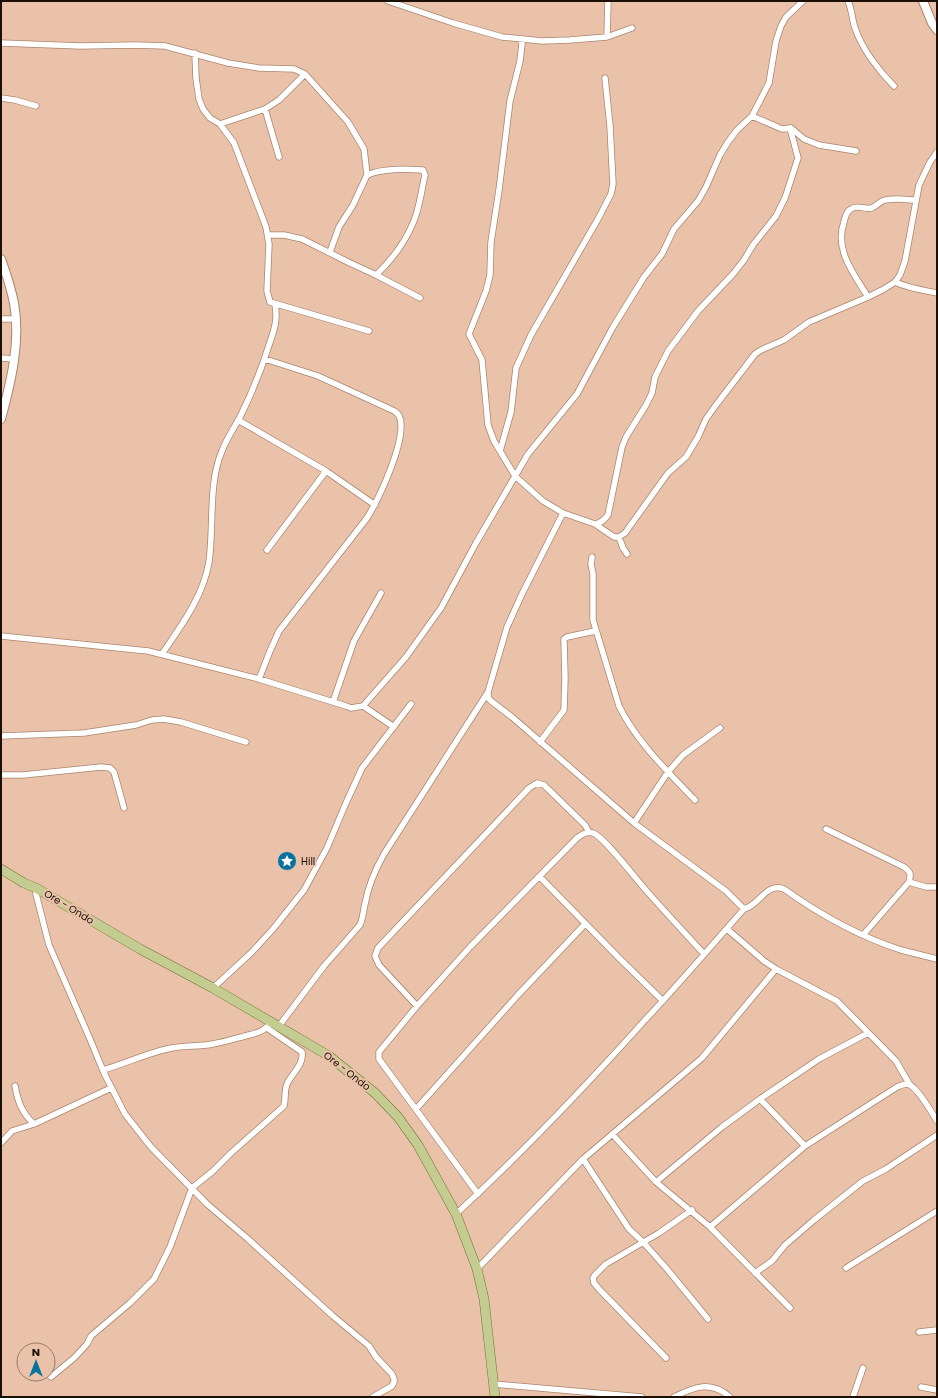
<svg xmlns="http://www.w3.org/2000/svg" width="938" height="1398" font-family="Poppins,sans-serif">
  <rect width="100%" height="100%" fill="#e9c2a9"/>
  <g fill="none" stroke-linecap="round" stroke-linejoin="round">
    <defs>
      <path id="street" d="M388,1L453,23L502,37L542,41L570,40L607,37L632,28
        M848,1C852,10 852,19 855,28C862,49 879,71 894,86
        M607,37L608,1
        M521,39L522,44L520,61L510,101L499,190L491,242L490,275L486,291L469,334L482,360L488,425L494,441L515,476L543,501L563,513L595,524L614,537H619L625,533L668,473L686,457L698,437L706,419L716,405L755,354L761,350L784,340L809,322L868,297L884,289L895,282L900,275L905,261L919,185L930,162L937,152
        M1,43L81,46L135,45L165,46L228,63L259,68L294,69L305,74L348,122L364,149L367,175L353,205L339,227L330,252
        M195,53L196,78L199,99L203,109L210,118L220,124L234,143L266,227L269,244L267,291L270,302L369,331
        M1,98L15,100L36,106
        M265,109L279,157
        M752,116L782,129L790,128
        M220,124L265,109L279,100L305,74
        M791,128L804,139L819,145L856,151
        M367,175C384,168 405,169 423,170L425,175C422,188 420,203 416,215C409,237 393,259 376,275
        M269,235H284L302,239L350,263L376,275L420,298
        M895,282C908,288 922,290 937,293
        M868,297C854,274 834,250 844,222C845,217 847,211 851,209C858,204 865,210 872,208C876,206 879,203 882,201C893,197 905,200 916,200
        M1,319H15
        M1,358L14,359
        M238,420L326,471L375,505
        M500,451L511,412L516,368L531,335L598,219L611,194L613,184L610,126L605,78
        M563,513L522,594L507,627L488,692V698L491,701L512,717L634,823L726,891L744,909C760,905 766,882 784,889C819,914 861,937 901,950C913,953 925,956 937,959
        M595,524C601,523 604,520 608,515L622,447L626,437L646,405L652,393L655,377L668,351L698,311L733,274L744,260L753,245L776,216L785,198L798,158L790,128
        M619,537L623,548L627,554
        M267,550L326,471
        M592,557L591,564L593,574V620L619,706C636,741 668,772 695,800
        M1,636L148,651L259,679L346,706L351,708L363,706L406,657L441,608L476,543L528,454L577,394L613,327L644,277L662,254L674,229L698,201L706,187L720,155L728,142L737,130L752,116L769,83L776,41L781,26L786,17L803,1
        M162,654C181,626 203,597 209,562C214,528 208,483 222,451C226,440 233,429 239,419C251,395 261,371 269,345C274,330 278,321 275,304
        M259,679L270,651L279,631L367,518C378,500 411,433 398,414C396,412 393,410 390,409L318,376L265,359
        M333,702L354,641L381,593
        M363,706L394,727
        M1,736L84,733L136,725L152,720L164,719L181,722L246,742
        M540,742L564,710L565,679L564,639L567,637L595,631
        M1,775H23L101,767L110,768L114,772L124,808
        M634,823L668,772L683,755L720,728
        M826,829L904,867C911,872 911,874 909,882L863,935
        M540,877L619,958L663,1001
        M909,882L926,887H937
        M36,888V894L49,945L90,1039L104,1073L125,1114L151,1147L207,1204L248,1239L333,1316L369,1346L376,1357L392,1374L394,1379V1382L392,1386L373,1397
        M727,929L764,961L776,969L837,1001L896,1061L910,1085
        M213,988L252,952L273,929L304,890L327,848L346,803L362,768L411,704
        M417,1006L379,965L375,956L378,948L529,788L537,783L544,785L585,825L589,832
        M279,1026L324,966L360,925C363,918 363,912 365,904C368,887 375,870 384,854L488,692
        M103,1070C124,1064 145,1054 167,1049C182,1045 198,1047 213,1044C225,1042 237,1038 249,1035C257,1033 262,1032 268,1026
        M15,1086C18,1102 22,1113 34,1124
        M760,1099L805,1146
        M416,1109L517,996L585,924
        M612,1134L656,1182L710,1227L790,1308
        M1,1143L12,1131L34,1124L111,1088
        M583,1159L629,1229L643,1242L667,1269L708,1319
        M656,1182L722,1127L760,1099L819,1059L868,1033
        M478,1194L379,1059V1052L417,1006L470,947L577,838C582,834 587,831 593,833C603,836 636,879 645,889C664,911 684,932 704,954
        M456,1214C522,1153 585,1087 645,1020C679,984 711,946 744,909
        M710,1227L805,1146L897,1087C901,1085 906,1083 910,1085C919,1090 931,1111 937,1121
        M846,1268L937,1211
        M477,1269L583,1159L702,1058L776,969
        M755,1273L772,1261L785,1245L814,1220L863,1181L886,1169L937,1135
        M919,1332L937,1330
        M666,1358L599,1289L594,1283L593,1278L595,1275L606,1264L659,1233L692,1210
        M51,1377L74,1358L87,1344L91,1336L130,1303L154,1279L170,1247L192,1188L213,1171L231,1153L284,1106C286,1098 284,1091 287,1084C292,1073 304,1065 302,1052L267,1028
        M494,1384L642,1397
        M921,1387L937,1390
        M674,1397C694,1387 711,1380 730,1397
        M853,1397L863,1368"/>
      <path id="secondary" d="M923,1L932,23L937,30
        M1,259C6,273 11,288 14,303C21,341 11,382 1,419"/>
      <path id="primary" d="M1,869L24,883L36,888L140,949L213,988L329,1056L375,1093L398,1117L418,1145L456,1214L477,1269L484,1299L495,1397"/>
    </defs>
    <use href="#street" stroke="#aa856d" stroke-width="7"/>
    <use href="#secondary" stroke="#aa856d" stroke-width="10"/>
    <use href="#primary" stroke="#717430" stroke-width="10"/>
    <use href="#street" stroke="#fff" stroke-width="5.5"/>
    <use href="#secondary" stroke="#fff" stroke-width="8"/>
    <use href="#primary" stroke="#c5cc91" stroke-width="9"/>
  </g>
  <defs>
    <symbol id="sight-disc" viewBox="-11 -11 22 22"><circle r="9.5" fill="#08729e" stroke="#e9c2a9"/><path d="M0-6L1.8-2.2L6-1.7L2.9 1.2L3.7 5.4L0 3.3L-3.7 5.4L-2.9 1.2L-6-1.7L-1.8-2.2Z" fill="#fff"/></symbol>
  </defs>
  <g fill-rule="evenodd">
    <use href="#sight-disc" x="276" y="850" width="22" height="22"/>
  </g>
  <g text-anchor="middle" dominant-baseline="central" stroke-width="4" stroke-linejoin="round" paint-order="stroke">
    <g font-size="10" fill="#1c0f06" stroke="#e9c2a9" text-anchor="start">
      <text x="301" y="861">Hill</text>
    </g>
    <g font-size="10" fill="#1c0f06" stroke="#e9c2a9">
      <text transform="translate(69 907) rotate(31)">Ore - Ondo</text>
      <text transform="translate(347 1071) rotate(38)">Ore - Ondo</text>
    </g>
  </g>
  <rect width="938" height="1398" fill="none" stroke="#1c0f06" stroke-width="4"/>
  <g transform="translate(36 1362)"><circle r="19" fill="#e9c2a9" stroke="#977a68"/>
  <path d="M0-3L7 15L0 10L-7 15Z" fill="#08729e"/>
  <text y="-6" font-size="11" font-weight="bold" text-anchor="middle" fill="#1c0f06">N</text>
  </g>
</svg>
